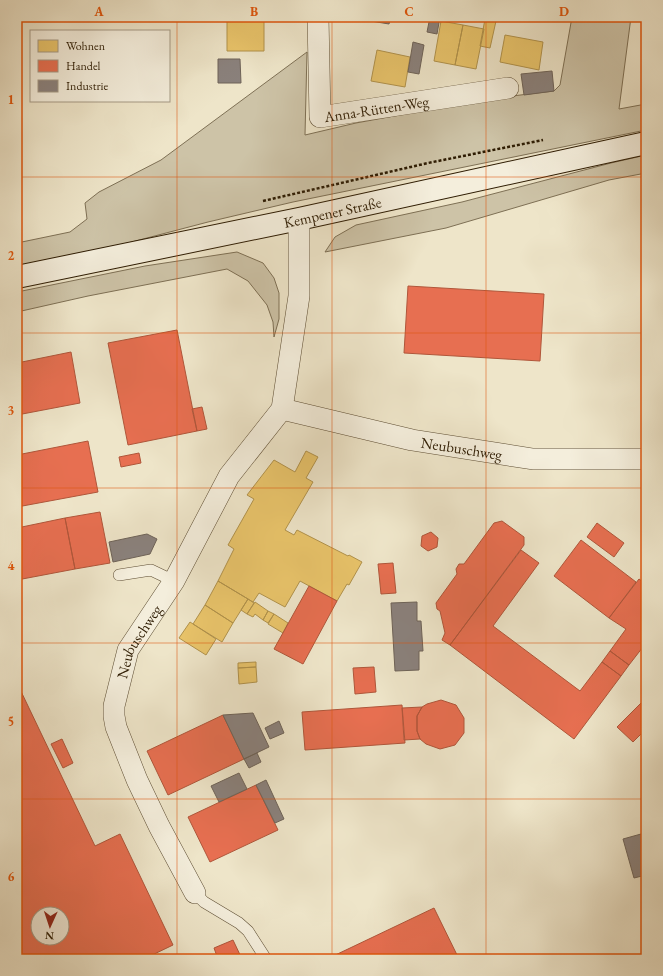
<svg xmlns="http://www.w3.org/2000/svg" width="663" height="976" font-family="'EB Garamond',serif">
  <rect width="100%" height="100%" fill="#eee5c9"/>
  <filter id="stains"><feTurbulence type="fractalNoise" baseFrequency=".005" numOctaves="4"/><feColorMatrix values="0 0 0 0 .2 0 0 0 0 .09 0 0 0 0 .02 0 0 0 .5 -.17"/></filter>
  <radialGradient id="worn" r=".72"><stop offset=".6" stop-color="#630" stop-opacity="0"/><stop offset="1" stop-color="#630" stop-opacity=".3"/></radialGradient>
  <path fill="#cdc3a7" stroke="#7e7055" d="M572,17H631L619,109L646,104V130L293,202L208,222L124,244L17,266V243L70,232L87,219L85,203L99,192L161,160L307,52L305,135L356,123L487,99L554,91L560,85Z
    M646,155V173L609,180L446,228L325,252L335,237L356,225L462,202L611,163Z
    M237,252L263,263L274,278L279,293V319L274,337L273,322L267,305L248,281L227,269L88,296L17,312V292L145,266Z"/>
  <path fill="#e9c46a" stroke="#b1924b" d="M227,17H264V51H227Z
    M485,19L496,21L490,48L480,46Z
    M441,21L463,25L455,65L434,61Z
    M463,25L484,29L476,69L455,65Z
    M505,35L543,42L539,70L500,62Z
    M377,50L410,57L405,87L371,81Z
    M306,451L318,457L306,478L313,482L285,530L294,535L297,530L348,556L349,555L362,562L349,585L347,584L337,601L300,581L285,607L259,593L253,602L218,581L234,549L228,545L254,499L247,495L274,460L295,472Z
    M218,581L248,599L233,623L205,605Z
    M248,599L254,603L247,614L241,610Z
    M255,602L268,611L263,620L255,614L253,617L247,614Z
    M205,605L233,623L222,642L193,624Z
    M268,611L274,614L268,623L263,620Z
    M274,614L288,623L283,633L268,624Z
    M190,622L216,639L206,655L179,638Z
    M256,662V667L238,668V663Z
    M256,667L257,682L239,684L238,668Z"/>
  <path fill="#e76f51" stroke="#b0563a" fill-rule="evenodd" d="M408,286L544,294L540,361L404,353Z
    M177,330L197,431L128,445L108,343Z
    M71,352L80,403L17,415V363Z
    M202,407L207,429L197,431L192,409Z
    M88,441L98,492L17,507V455Z
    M139,453L141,463L121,467L119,457Z
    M100,512L110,563L75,569L65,518Z
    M65,518L75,569L17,580V528Z
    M502,521L524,537V545L450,645L442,640L445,633L440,611L437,609L436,603L457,574L456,569L459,564H464L494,523Z
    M597,523L624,543L614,557L587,537Z
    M431,532L438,538L437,547L428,551L421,546L422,536Z
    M581,540L636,582L609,618L554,576Z
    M521,550L539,563L493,626L580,691L602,662L621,676L574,739L450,645Z
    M393,563L396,593L381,594L378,564Z
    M639,579L646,584V643L629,665L610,651L626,629L609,618Z
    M309,586L337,601L303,664L274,649Z
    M610,651L629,665L621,676L602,662Z
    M374,667L376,692L355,694L353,668Z
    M17,683L95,846L120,834L173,945L148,957L149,959H17ZM38,914H62V938H38Z
    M441,700L456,705L464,718V733L455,745L440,749L426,744L420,739L417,731V716L422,707L427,704Z
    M641,703L646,708V729L633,742L617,727Z
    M402,705L405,743L305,750L302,712Z
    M422,707L417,716V731L420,739L404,740L402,708Z
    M223,715L244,759L168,795L147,751Z
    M62,739L73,763L63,768L51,744Z
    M256,785L278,830L210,862L188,817Z
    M646,832V851L641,834Z
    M434,908L459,959H327Z
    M233,940L242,959H218L214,948Z"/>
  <path fill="#8a817c" stroke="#6e6358" d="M360,17H391L389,24L359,19Z
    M430,17H440L437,34L427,32Z
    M413,42L424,45L419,74L408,72Z
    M218,59H240L241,83H218Z
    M552,71L554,91L524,95L521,74Z
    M642,295H646V345Z
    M147,534L157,539L150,554L113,562L109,542Z
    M417,602V621H421L423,651H419V670L395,671L391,603Z
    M253,713L269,747L244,759L223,715Z
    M279,721L284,733L270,739L265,728Z
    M257,753L261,762L249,768L244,759Z
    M239,773L247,789L219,802L211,786Z
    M266,780L284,819L275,823L256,785Z
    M641,834L646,851V875L634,878L623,839Z"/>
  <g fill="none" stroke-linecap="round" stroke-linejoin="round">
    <defs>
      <path id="service" d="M119,575L151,570L174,581
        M195,893L204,902L239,923L248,931L266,959"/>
      <g id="minor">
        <path id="s1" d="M318,17L320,117L508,88"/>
        <path id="s2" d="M282,409L412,440L533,459H646"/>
        <path id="s3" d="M195,893L159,826L137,780L116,727L114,716V706L128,650L174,581L229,476L282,409L299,296V219"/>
      </g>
      <g id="secondary">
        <path id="s4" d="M17,277L299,219L646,143"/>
      </g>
    </defs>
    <use href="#service" stroke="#5e4e34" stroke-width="12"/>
    <use href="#minor" stroke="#5e4e34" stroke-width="22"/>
    <use href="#secondary" stroke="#2e1c03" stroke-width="24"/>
    <path stroke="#2e1c03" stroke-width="2.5" stroke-dasharray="3 2" stroke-linecap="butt" d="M263,201L428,163L543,140"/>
    <use href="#service" stroke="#f4eedc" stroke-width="11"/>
    <use href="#minor" stroke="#f4eedc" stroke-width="21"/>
    <use href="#secondary" stroke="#f4eedc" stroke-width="22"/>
  </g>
  <path fill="none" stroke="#df560c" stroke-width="1" stroke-opacity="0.55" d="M177,17V959M332,17V959M486,17V959M17,177H646M17,333H646M17,488H646M17,643H646M17,799H646"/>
  <g text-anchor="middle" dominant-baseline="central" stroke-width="4" stroke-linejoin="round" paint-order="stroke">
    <g font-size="15" fill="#2e1c03" stroke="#f4eedc">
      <text stroke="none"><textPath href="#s1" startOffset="157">Anna-Rütten-Weg</textPath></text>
      <text stroke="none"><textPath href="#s4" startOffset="322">Kempener Straße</textPath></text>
      <text stroke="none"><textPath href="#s2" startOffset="184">Neubuschweg</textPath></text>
      <text stroke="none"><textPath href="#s3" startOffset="275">Neubuschweg</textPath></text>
    </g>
  </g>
  <rect width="663" height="976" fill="none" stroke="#eee5c9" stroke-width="44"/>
  <rect x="30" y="30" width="140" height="72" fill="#f4eedc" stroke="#a59a85"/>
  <rect x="38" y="40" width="20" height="12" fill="#e9c46a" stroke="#a59a85"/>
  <text x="66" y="50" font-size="12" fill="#2e1c03">Wohnen</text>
  <rect x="38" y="60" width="20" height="12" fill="#e76f51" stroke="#a59a85"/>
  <text x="66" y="70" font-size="12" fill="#2e1c03">Handel</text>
  <rect x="38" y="80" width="20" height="12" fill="#8a817c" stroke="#a59a85"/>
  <text x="66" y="90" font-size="12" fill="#2e1c03">Industrie</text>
  <g transform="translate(50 926) rotate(183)"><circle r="19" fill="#f4eedc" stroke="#a59a85"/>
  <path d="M0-3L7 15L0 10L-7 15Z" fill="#8f2418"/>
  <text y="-6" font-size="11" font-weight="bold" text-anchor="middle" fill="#2e1c03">N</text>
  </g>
  <rect x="22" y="22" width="619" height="932" fill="none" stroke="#df560c" stroke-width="1.5"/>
  <g font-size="13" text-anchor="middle" font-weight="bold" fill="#df560c">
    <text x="99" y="16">A</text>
    <text x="254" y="16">B</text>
    <text x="409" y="16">C</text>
    <text x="564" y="16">D</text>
    <text x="11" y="104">1</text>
    <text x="11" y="260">2</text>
    <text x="11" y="415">3</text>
    <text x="11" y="570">4</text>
    <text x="11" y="726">5</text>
    <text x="11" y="881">6</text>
  </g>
  <rect width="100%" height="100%" filter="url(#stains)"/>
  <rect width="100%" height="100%" fill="url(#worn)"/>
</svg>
